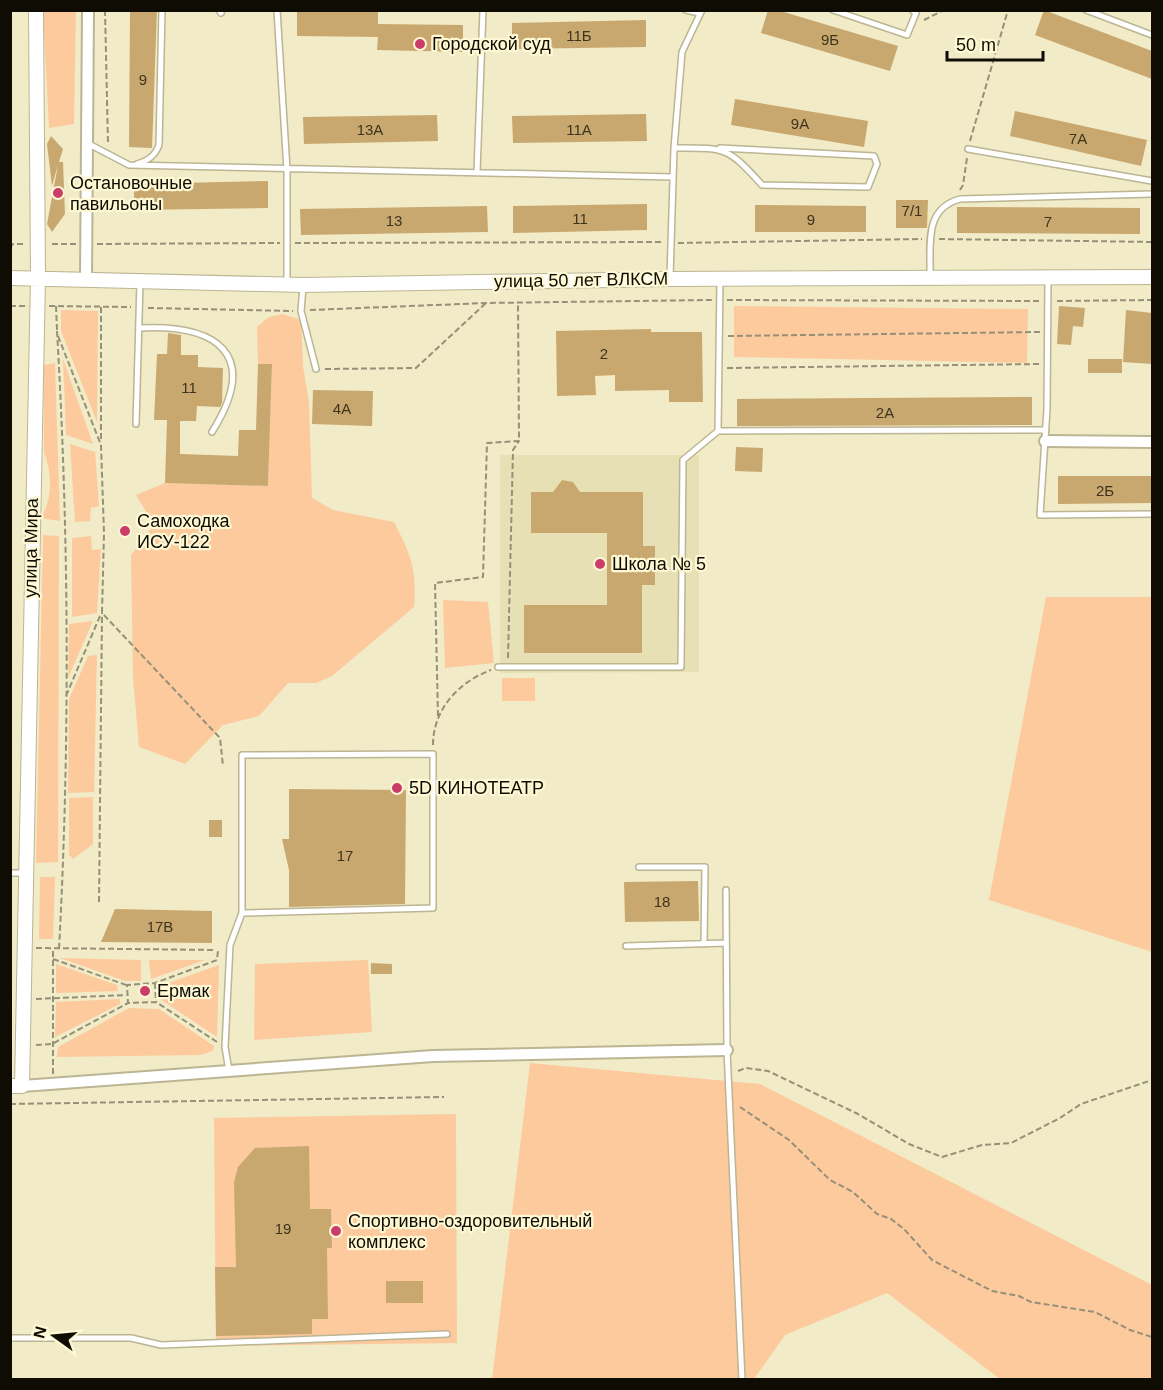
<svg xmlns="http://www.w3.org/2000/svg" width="1163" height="1390" font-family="Arial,sans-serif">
  <rect width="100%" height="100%" fill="#f1ebc7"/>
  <path fill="#e7e0b5" d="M500,455H699V672L500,673Z"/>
  <path fill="#fdca9e" d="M43,11H76L74,124L49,128Z
    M734,306L1028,309L1027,363L734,357Z
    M61,310L98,311L97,422L61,331Z
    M283,314L301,320L303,366L309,403L312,498L333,510L394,522C411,555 417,569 414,607L332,676L316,683H288L259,716L223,725L185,764L139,747L133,678L131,555L154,525L136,495L165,483L268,486L272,365L258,364L257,327L269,317Z
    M63,359L93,444L66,435Z
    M55,363L60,521L41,518C53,498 52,473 44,452V365Z
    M70,444L95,452L99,506L91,508L90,521L75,522Z
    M43,535L59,536L58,862L36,863Z
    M91,536L92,550L101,549L97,613L72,617V538Z
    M1046,597H1152V952L989,900Z
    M443,600L488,602L494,663L445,668Z
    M93,621L68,678L69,624Z
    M97,655L94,792L68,793L69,699L88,656Z
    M502,678H535V701H502Z
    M93,797V844L73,859L69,855V798Z
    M40,877H55L53,939H39Z
    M60,958L141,960V981H125Z
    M149,960H205L151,979Z
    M368,960L372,1032L254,1040L255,964Z
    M56,964L117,985L118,991L56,993Z
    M219,965L217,1037L160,999V986Z
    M120,999V1004L55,1037L56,1002Z
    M129,1008L159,1009L214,1046L213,1051L200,1055L57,1057L58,1047Z
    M530,1063L760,1084L1152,1285V1379H1000L887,1293L785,1335L754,1379L492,1380Z
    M456,1114L457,1343L216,1346L214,1118Z"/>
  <path fill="#c9a86f" d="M130,10H157L152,148L129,147Z
    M297,10L378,11V24L463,25V52L377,50L378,37L297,36Z
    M768,10H777L898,46L890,71L761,33Z
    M1044,10L1152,51V79L1035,35Z
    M646,20V47L512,49V23Z
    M735,99L868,121L864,147L731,125Z
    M1015,111L1147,140L1141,166L1010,136Z
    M646,114L647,141L513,143L512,116Z
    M437,115L438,141L304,144L303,117Z
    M51,136L63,149L59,162H63L65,214L52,232L47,224L58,165L52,186L47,144Z
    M268,181V208L134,210V184Z
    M896,200H928L927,228H896Z
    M647,204V230L513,233V206Z
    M755,205L866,206V232H755Z
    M487,206L488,232L301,235L300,209Z
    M957,207L1140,208V234L957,233Z
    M1059,306L1085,308L1083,327L1073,326L1071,345L1057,344Z
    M1126,310L1152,313V364L1123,362Z
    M651,329V332H702L703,402H669V390L615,391V375L595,376L596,395L557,396L556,331Z
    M168,333L181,335V355H198V367L223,368L222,403L220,407L197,406L196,421H180V454L238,456L239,430H256L258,364H272L268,486L165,483L167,420H154L157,354H167Z
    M1088,359H1122V373H1088Z
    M313,390L373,391L372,426L312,424Z
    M1032,397V425L737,426V399Z
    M736,447L763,448L762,472L735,471Z
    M1058,476H1152V503L1058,504Z
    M562,480L573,482L580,492H643V546H655V585H642V653H524V605H607V533H531V492H553Z
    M289,789L406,790L405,904L289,907V870L282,839H289Z
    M209,820H222V837H209Z
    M698,881L699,921L625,922L624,882Z
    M115,909L212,911V943L101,942Z
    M371,963L392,964V974H371Z
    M309,1146L310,1209H331L332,1248H327L328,1319H312V1334L216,1336L215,1267H236L234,1182L238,1167L255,1148Z
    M386,1281H423V1303H386Z"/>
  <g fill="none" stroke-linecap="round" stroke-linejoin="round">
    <defs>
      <path id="service" d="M219,10L221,13
        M277,10L287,170V283
        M686,10L699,13
        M833,10L907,35L916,13L912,10
        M1086,10L1152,35
        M87,143L129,165L673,177
        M674,148C725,148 727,146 762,185L868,187L877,164L874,156L720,148
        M968,149L1152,181
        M137,164C148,161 155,156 159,145L162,10
        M477,172L483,10
        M670,277L674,148L682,52L702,10
        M930,277C931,246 923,209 960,199L1152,194
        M1048,278L1047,409L1040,515L1152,514
        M720,281L718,431L1046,430
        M303,287L301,311L316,369
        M139,328C217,324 261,354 212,432
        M136,424L140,282
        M498,667H681L683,460L718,431
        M639,867H705L704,944
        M10,873H25
        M726,890L727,1050L742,1380
        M626,946L726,943
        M229,1071L225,1047L230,945L242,913V755L433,754V908L242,913
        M10,1338H131L161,1345L447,1334"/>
      <path id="minor" d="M86,278L88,10
        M1045,441L1152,442
        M22,1086L433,1056L727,1050"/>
      <path id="tertiary" d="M10,278L303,285L670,279L1152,277
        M10,1086H22L38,278L36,10"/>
    </defs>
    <use href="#service" stroke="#bbb593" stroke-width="8"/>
    <use href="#minor" stroke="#bbb593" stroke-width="14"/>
    <use href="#tertiary" stroke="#bbb593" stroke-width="16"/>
    <path stroke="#959077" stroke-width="2" stroke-dasharray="6 3" stroke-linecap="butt" d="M105,10L108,144
      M924,20L944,10
      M970,141L1008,10
      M960,190L963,185L967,158
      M939,239L1152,242
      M295,243L664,242
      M678,243L922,239
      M52,244H76
      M97,244L280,243
      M10,248L13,244H25
      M727,300L1039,301
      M1057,301L1152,300
      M10,306H26
      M49,306L131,307
      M56,306L57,330
      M101,307V442
      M148,308L293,311
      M310,310L486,303L712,300
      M57,331C69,537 70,744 59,949
      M58,336L101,445L104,533L102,613L220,738L223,766
      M728,336L1040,332
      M727,368L1040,364
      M325,369L416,368L486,303
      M508,658L513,450L519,441
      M66,696L100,616
      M438,716L435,583L483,577L487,443L519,441L518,303
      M433,745C433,710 458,682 491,670
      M99,902L102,613
      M36,948L216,950
      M53,959L126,985
      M155,983L156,1002
      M36,999L126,995
      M217,1042L156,1002L128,1003L127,985L155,983L217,960L218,950
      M36,1045L52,1044L128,1003
      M738,1071L746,1068L768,1071L858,1114L909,1144L942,1157L982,1145L1011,1143L1060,1118L1081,1104L1152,1080
      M53,1074V950
      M10,1104L444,1097
      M740,1107L789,1140L830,1180L853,1192L877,1214L891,1219L904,1229L932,1260L992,1291L1019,1296L1031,1302L1095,1312L1130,1330L1152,1337"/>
    <use href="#service" stroke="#fff" stroke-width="5"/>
    <use href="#minor" stroke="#fff" stroke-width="10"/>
    <use href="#tertiary" stroke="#fff" stroke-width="14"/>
  </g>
  <g fill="#ca3d69" stroke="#fef8d4" stroke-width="2">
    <circle cx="420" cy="44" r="6"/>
    <circle cx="58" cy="193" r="6"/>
    <circle cx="125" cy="531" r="6"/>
    <circle cx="600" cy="564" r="6"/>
    <circle cx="397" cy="788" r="6"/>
    <circle cx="145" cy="991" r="6"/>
    <circle cx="336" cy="1231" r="6"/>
  </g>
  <g text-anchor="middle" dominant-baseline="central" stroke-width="4.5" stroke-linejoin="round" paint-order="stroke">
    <g font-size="15" fill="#3e341e">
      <text x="579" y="35">11Б</text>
      <text x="830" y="39">9Б</text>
      <text x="143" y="79">9</text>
      <text x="800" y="123">9А</text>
      <text x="370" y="129">13А</text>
      <text x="579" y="129">11А</text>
      <text x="1078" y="138">7А</text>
      <text x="912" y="210">7/1</text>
      <text x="580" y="218">11</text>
      <text x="811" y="219">9</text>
      <text x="394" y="220">13</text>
      <text x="1048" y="221">7</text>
      <text x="604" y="353">2</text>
      <text x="189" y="387">11</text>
      <text x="342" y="408">4А</text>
      <text x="885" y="412">2А</text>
      <text x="1105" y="490">2Б</text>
      <text x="345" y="855">17</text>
      <text x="662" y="901">18</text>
      <text x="160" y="926">17В</text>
      <text x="283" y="1228">19</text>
    </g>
    <g font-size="18" fill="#0f0d03" stroke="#fef8d4" text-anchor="start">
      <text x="432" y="44">Городской суд</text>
      <text x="70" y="183">Остановочные<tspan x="70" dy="21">павильоны</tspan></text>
      <text x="137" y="521">Самоходка<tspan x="137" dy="21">ИСУ-122</tspan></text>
      <text x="612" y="564">Школа № 5</text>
      <text x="409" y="788">5D КИНОТЕАТР</text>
      <text x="157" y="991">Ермак</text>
      <text x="348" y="1221">Спортивно-оздоровительный<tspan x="348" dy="21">комплекс</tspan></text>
    </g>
    <g font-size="18" fill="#0f0d03" stroke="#fef8d4">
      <text transform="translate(581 280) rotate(-1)">улица 50 лет ВЛКСМ</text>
      <text transform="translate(31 548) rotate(-89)">улица Мира</text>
    </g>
  </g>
  <rect width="1163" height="1390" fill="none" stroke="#0f0d03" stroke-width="24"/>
  <g transform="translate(54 1336) rotate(285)" stroke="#fef8d4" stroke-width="4.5" paint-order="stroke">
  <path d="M0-4.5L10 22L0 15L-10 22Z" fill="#0f0d03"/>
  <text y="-9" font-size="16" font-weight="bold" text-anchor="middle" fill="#0f0d03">N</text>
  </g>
  <path d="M947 51v9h96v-9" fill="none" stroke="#0f0d03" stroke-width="3"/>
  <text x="956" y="51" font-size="18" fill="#0f0d03" stroke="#fef8d4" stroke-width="4.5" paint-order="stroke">50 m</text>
</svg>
